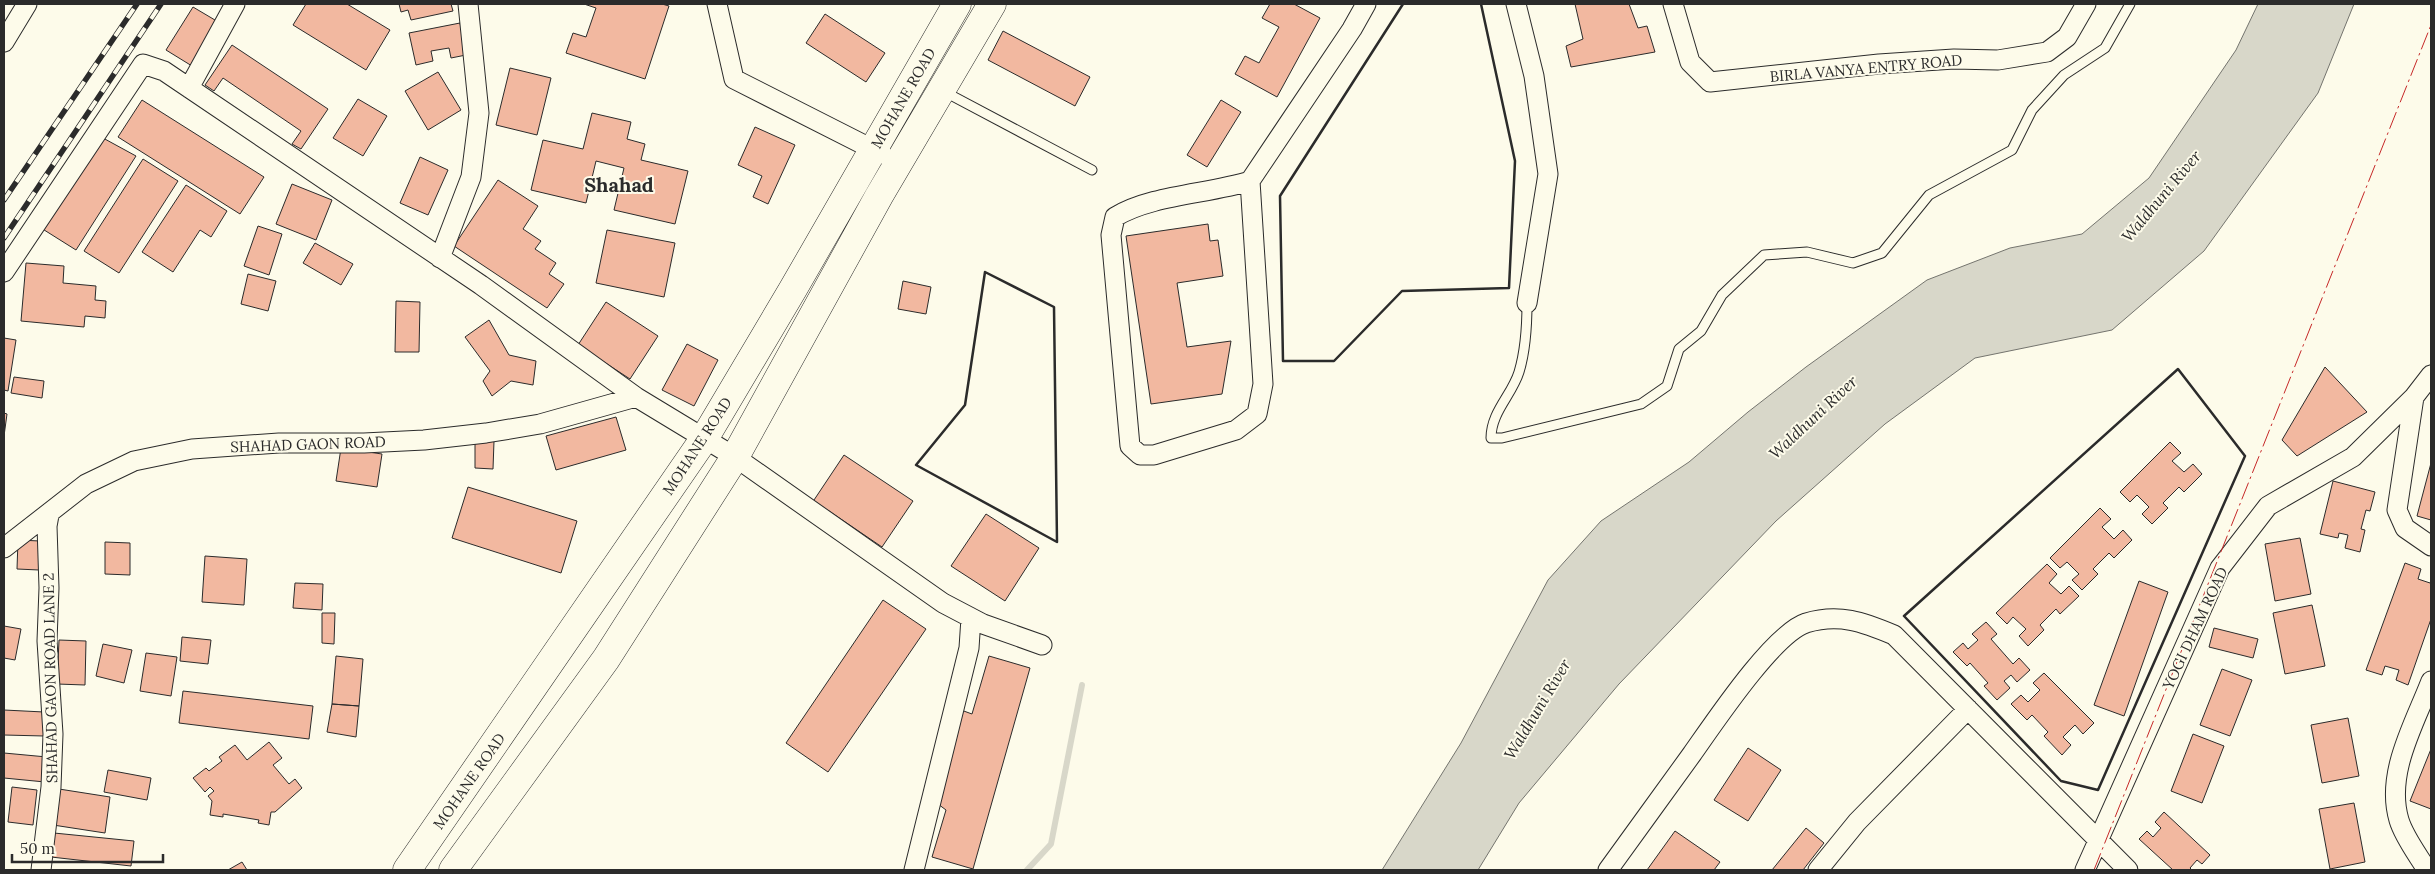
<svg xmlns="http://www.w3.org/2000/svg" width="2435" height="874" font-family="Lora,serif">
  <rect width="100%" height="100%" fill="#fdfbea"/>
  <path fill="#d8d7c9" stroke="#74746e" d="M2258,4H2354L2318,93L2204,251L2112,330L1975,358L1885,424L1776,521L1619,684L1519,803L1478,870H1382L1461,743L1548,580L1601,521L1689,462L1748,412L1806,367L1927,280L2010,248L2082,234L2149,178L2236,50Z"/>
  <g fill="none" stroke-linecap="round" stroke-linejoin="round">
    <path stroke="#d8d7c9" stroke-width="6" d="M1027,870L1051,844L1082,685"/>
  </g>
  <path fill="#f2b8a0" stroke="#2b2b2b" d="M306,4H347L390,30L366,70L293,25Z
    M399,4H451L453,11L411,20L408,10L401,12Z
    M584,4H662L669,6L645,79L566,53L573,33L586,37L596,8Z
    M1270,4H1294L1320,18L1277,97L1235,74L1245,56L1259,63L1279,27L1262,18Z
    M1575,4H1629L1638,28L1647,26L1655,52L1571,67L1566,46L1583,39Z
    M193,7L220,23L192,66L166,50Z
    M825,14L885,53L866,82L806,43Z
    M460,23L466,55L451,58L449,48L431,51L433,61L416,65L409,33Z
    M1003,31L1090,77L1075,106L988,60Z
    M232,45L328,109L301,149L292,144L301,131L223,78L214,91L205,85Z
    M510,68L551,78L537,135L496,125Z
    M438,72L461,110L428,130L405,91Z
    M358,99L387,116L363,156L333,138Z
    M142,100L264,177L240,214L118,137Z
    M1221,100L1241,112L1207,167L1187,155Z
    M592,113L631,122L627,139L645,144L641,160L688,171L675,224L614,210L624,168L596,161L586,203L531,190L543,140L583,149Z
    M755,127L795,145L768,204L753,197L762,176L738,165Z
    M103,138L136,156L76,250L41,228Z
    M420,157L448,170L428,215L400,203Z
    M143,159L178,181L119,273L84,251Z
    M498,180L538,206L523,229L541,241L535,249L556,263L549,274L564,284L547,308L454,246Z
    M292,184L332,200L316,240L276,224Z
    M186,185L227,211L211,237L200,230L173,272L142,252Z
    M1208,224L1210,241L1218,240L1223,276L1177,283L1187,347L1231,341L1222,394L1151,404L1126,236Z
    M258,226L282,234L269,275L244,266Z
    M607,230L675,243L664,297L596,283Z
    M315,243L353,264L341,285L303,263Z
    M26,263L64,266L63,283L96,286L95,300L106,301L105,318L85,316L84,327L21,321Z
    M248,274L276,281L268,311L241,304Z
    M903,281L931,287L926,314L898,309Z
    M396,301L420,302L419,352H395Z
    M606,302L658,336L630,379L578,345Z
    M489,320L509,355L536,361L533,385L511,381L492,396L483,381L490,371L465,337Z
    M4,338L16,340L8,391L4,390Z
    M687,344L718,360L694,406L662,390Z
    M2325,367L2367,412L2297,456L2282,440Z
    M14,377L44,381L42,398L11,393Z
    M4,413L7,414L4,436Z
    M616,417L626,450L556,470L546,436Z
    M475,440L494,441L493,469L475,468Z
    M2170,442L2181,453L2172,461L2184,472L2193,464L2202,474L2184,492L2179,487L2163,503L2168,508L2152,524L2142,514L2149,507L2137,495L2130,502L2120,492Z
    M341,448L382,454L377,487L336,481Z
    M844,455L913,501L882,547L829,511L827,513L812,503Z
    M2431,463V520L2417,516Z
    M2333,481L2375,492L2370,511L2366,510L2361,529L2365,530L2360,552L2345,548L2348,535L2339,533L2338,538L2320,534Z
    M468,487L577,521L561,573L452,538Z
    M2100,508L2111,519L2102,527L2114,539L2123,530L2132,540L2114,558L2109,553L2093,569L2098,574L2082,590L2072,580L2079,574L2067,562L2060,568L2050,558Z
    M986,514L1039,548L1005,601L951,566Z
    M2300,538L2311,594L2275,601L2265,544Z
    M18,540L40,541L39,570L17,569Z
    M105,542L130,543V575L105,574Z
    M205,556L247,559L244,605L202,602Z
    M2405,563L2421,569L2418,579L2430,583L2431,581V619L2408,685L2396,680L2399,670L2385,666L2382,675L2366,670Z
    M2047,564L2057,574L2049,583L2061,594L2069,586L2079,596L2060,614L2056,609L2040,625L2044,630L2028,646L2019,636L2026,629L2013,617L2007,624L1996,613Z
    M2139,581L2168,592L2124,716L2094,705Z
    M295,583L323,584L322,610L293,608Z
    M883,600L926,629L828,772L786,743Z
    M2312,605L2325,666L2285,674L2273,613Z
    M322,613H335L334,644L322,643Z
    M1986,622L1997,634L1991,639L2013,664L2019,658L2030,670L2017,682L2011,675L2004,681L2010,688L1997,700L1984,686L1988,683L1970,663L1967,666L1953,652L1963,643L1968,649L1978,640L1972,634Z
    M4,626L21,629L15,660L4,658Z
    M2214,628L2258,639L2253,658L2209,647Z
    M182,637L211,640L208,664L180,661Z
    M59,640L86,641L85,685L57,684Z
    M103,644L132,650L124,683L96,676Z
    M146,653L177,657L171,696L140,691Z
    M336,656L363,659L359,706L332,704Z
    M989,656L1030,668L973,869L932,857L946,810L938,804L961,710L972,714Z
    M2222,669L2252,680L2230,736L2200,725Z
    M2044,673L2094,723L2083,734L2075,725L2063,737L2071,745L2062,755L2044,736L2048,732L2032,715L2027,720L2011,704L2021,695L2028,702L2040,690L2033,683Z
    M183,691L313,706L309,739L179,723Z
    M332,704L359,706L356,737L327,732Z
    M4,710L44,712V736L4,735Z
    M2348,718L2359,776L2322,783L2311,725Z
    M2193,734L2224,746L2202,803L2171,791Z
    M269,742L282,758L273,765L289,784L295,779L302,788L275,812H271L269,825L258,823L259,820L223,814V817L210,815L212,801L208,796L214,791L210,787L205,792L193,778L206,768L209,771L222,761L219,757L235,745L247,760Z
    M1748,748L1781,770L1748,821L1714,800Z
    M2431,749V809L2410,801Z
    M4,753L47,757L45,782L4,778Z
    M108,770L151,778L147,800L104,792Z
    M12,787L37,790L33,825L8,822Z
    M59,789L110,797L105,833L53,825Z
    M2354,803L2365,862L2330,869L2319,809Z
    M2164,812L2210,855L2202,864L2197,860L2190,868L2192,870H2173L2139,839L2147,831L2153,837L2161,828L2155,822Z
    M1806,828L1824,843L1803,870H1772Z
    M1675,831L1720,862L1714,870H1647Z
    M54,833L134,841L131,866L51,857Z
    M242,862L247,870H228Z"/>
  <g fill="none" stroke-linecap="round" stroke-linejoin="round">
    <defs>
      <path id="lane" d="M943,91L1092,170
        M1527,303C1527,326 1526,349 1519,372C1512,395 1491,412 1491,438H1502L1641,404L1667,386L1679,349L1701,331L1722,295L1764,255L1807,252L1853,263L1882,253L1929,195L2012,150L2032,110L2064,75L2105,48L2130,4"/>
      <path id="street" d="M717,4L734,79L882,154
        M1516,4L1534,76L1548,174L1527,303
        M1673,4L1690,62L1710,82L1879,64L1954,59L1998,60L2047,52L2067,37L2086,4
        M4,42L27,4
        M189,88L235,4
        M1250,181C1208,194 1151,195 1115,217L1111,235L1130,446L1140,455H1154L1236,430L1257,414L1263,384L1250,181L1352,29L1366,4
        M440,258L471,177L479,113L468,4
        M4,272L143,64L164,71L481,285L636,397L735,457L943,603L983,624L1042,645
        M2414,397L2397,510L2405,528L2431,546
        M4,548L86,484L134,461L192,449L279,443H364L424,440L486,433L540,424L636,397
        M41,870L51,787L53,734L47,641L49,588L47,526L49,515
        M914,870L969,648L971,618
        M1608,870C1636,831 1664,793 1692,754C1714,723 1773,634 1806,623C1839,613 1863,622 1894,635L2128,870
        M1818,870L1857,822L1968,709
        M2085,870L2220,568L2268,506L2353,457L2414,397L2431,375
        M2427,870C2418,855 2404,837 2399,820C2385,773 2415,723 2431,681"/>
      <path id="primary" d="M407,870L704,439L793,289L957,4
        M453,870L606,659L735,457L879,196L992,4"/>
    </defs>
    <use href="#lane" stroke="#2b2b2b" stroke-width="11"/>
    <use href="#street" stroke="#2b2b2b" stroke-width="21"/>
    <use href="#primary" stroke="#2b2b2b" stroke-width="29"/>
    <use href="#lane" stroke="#fdfbea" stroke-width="9"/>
    <use href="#street" stroke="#fdfbea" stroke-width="19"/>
    <use href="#primary" stroke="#fdfbea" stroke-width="28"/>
    <defs>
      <path id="rail" d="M4,200L137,4
        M4,238L161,4"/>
    </defs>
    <use href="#rail" stroke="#2b2b2b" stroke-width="5.5"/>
    <use href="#rail" stroke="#fdfbea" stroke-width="4" stroke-dasharray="11" stroke-linecap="butt"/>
    <path stroke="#2b2b2b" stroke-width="2.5" d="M1403,4L1280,196L1283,361H1334L1402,291L1509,288L1515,161L1481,4
      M985,272L1054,307L1057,542L916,465L965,405Z
      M2178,369L2245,456L2098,790L2061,781L1904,616Z"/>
    <path stroke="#c62828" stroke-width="1" stroke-dasharray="18 4 2.5 4" stroke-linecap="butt" d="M2094,870L2431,25"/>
  </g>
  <g text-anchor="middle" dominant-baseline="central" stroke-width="4" stroke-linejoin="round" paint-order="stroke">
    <g font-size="15" fill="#2b2b2b" stroke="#fdfbea">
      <text transform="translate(1866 68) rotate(-5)">BIRLA VANYA ENTRY ROAD</text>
      <text transform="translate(903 98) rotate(-60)">MOHANE ROAD</text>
      <text transform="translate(308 444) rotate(-2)">SHAHAD GAON ROAD</text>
      <text transform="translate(697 446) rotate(-57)">MOHANE ROAD</text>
      <text transform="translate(2195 628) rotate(-65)">YOGI DHAM ROAD</text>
      <text transform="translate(50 678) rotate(-91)">SHAHAD GAON ROAD LANE 2</text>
      <text transform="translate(469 781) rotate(-55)">MOHANE ROAD</text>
    </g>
    <g font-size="16" font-style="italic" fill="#2b2b2b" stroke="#fdfbea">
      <text transform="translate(2161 196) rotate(-50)">Waldhuni River</text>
      <text transform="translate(1813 417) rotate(-43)">Waldhuni River</text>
      <text transform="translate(1537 709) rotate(-59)">Waldhuni River</text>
    </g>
    <g font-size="20" font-weight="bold" fill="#2b2b2b" stroke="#fdfbea">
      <text x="619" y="184">Shahad</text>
    </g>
  </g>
  <rect width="2435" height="874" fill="none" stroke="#2b2b2b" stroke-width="10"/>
  <path d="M12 854v8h151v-8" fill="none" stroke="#2b2b2b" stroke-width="2.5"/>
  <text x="20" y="854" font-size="15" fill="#2b2b2b" stroke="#fdfbea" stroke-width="4" paint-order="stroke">50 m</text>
</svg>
